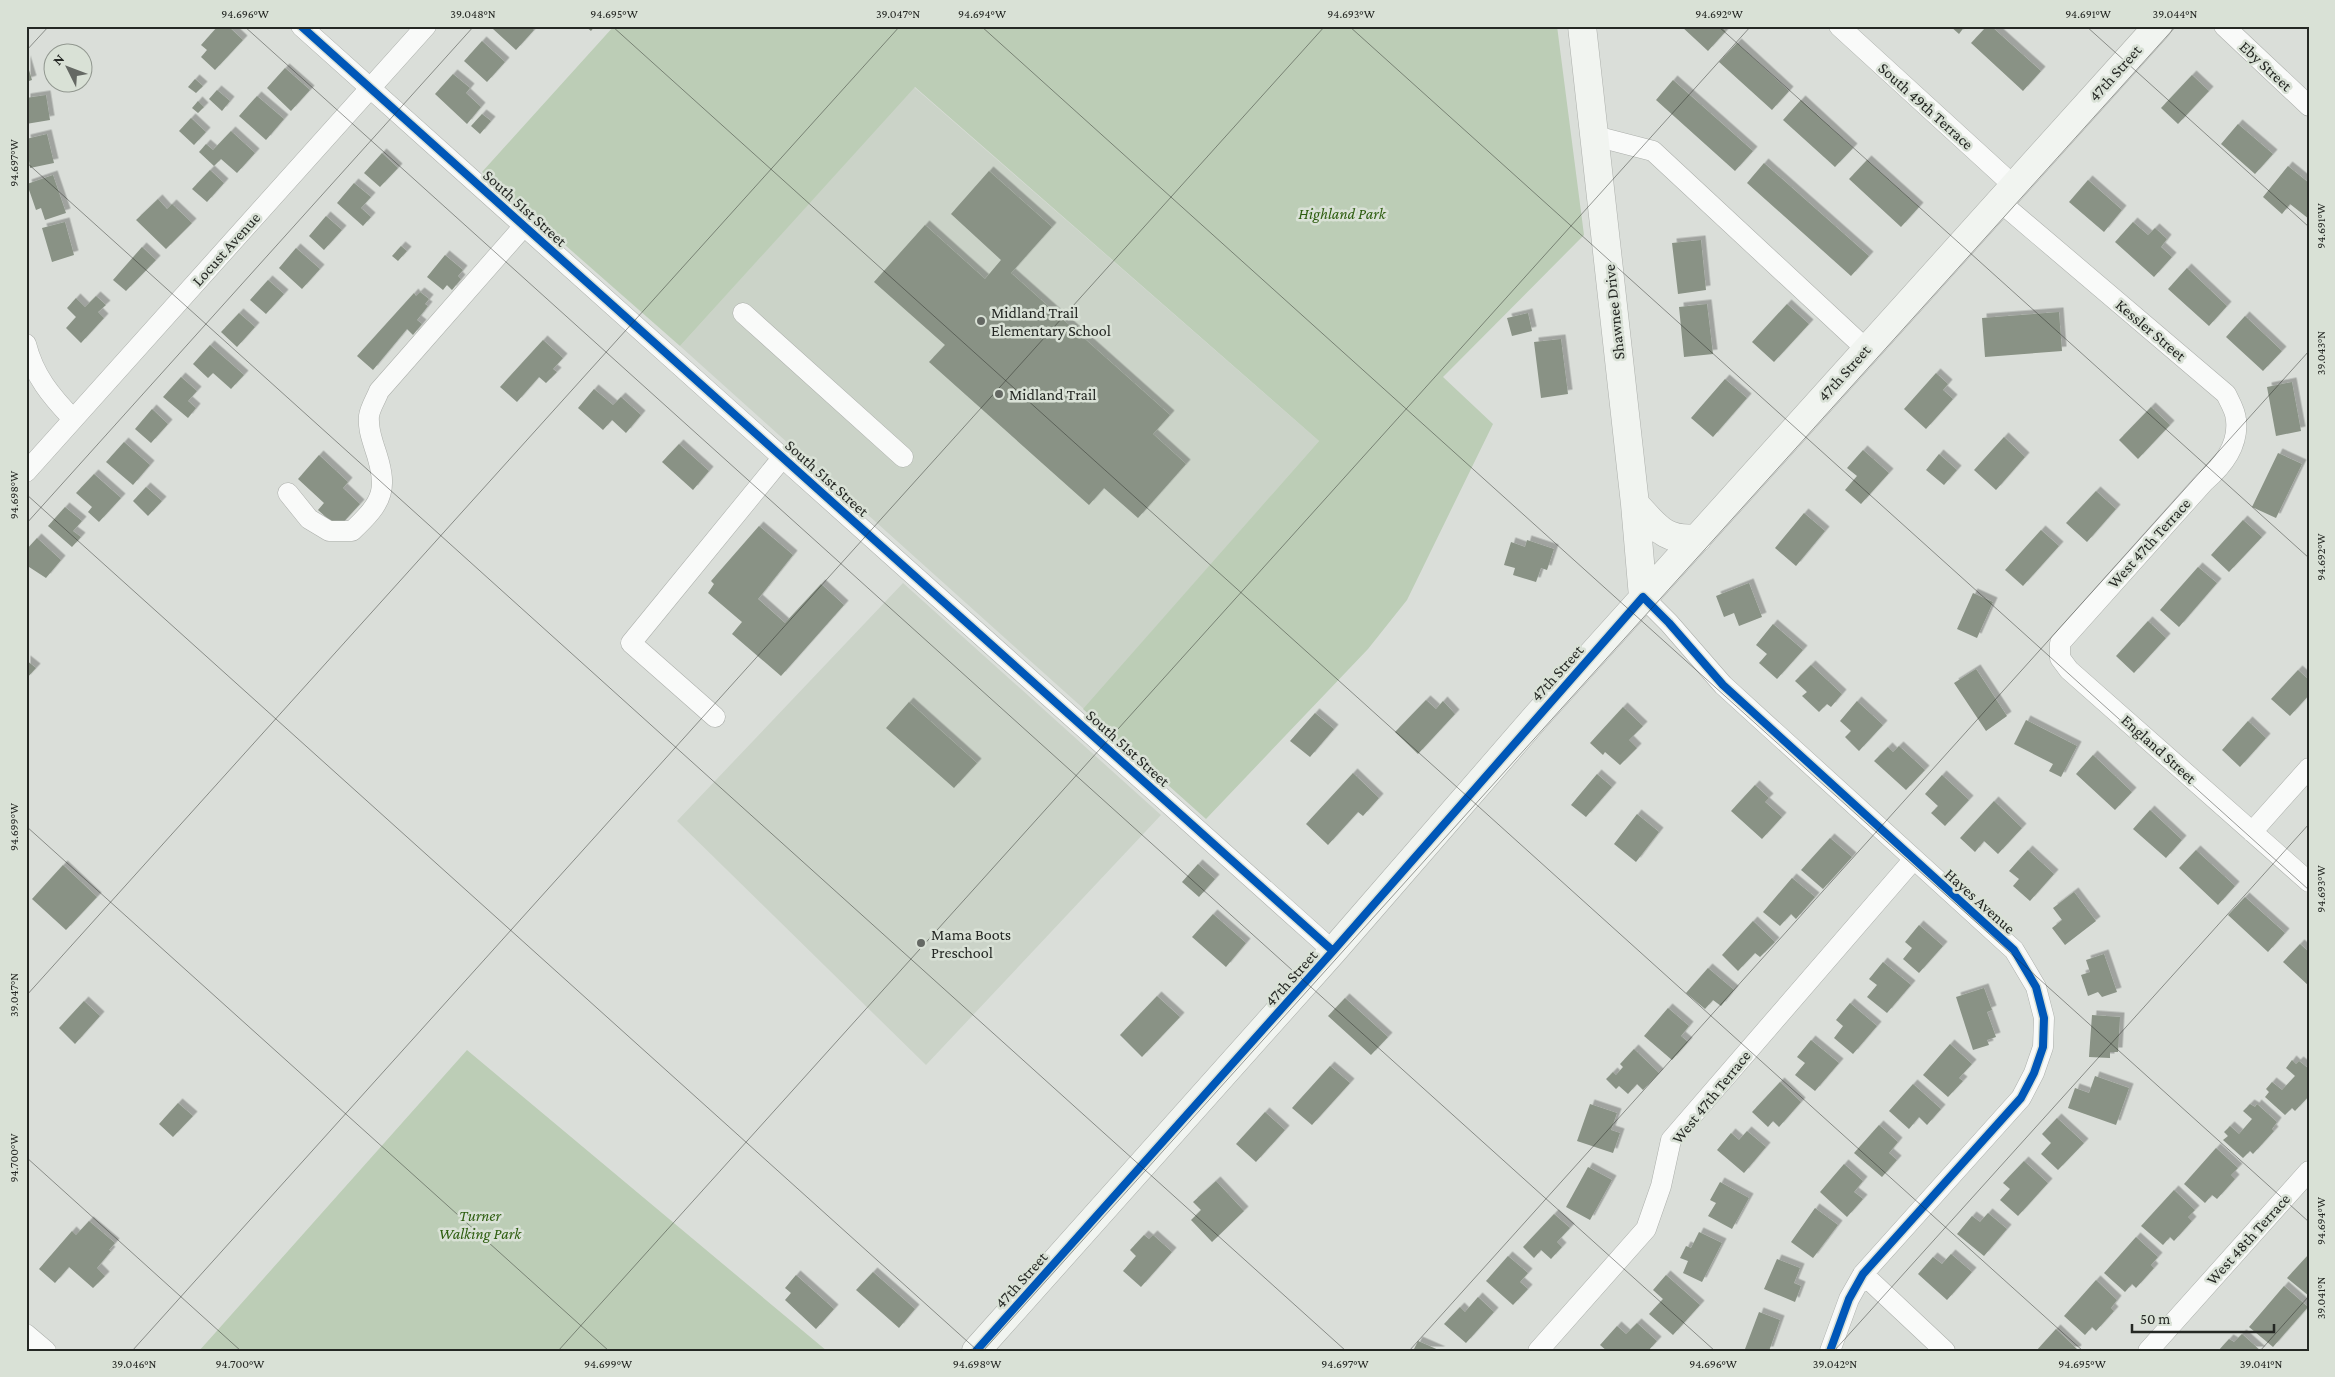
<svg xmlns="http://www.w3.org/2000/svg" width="2335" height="1377" font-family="'Crimson Pro',serif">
<defs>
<filter id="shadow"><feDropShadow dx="4.5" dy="-4.5" stdDeviation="0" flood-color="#0004"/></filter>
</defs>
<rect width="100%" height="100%" fill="#daded9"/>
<path fill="#cbd3c8" d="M914 87 1319 441 1084 709 680 346Z
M903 583 1161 815 926 1065 677 821Z"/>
<path fill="#bccdb6" d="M614 26H1557L1584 235 1443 377 1493 424 1407 600 1368 649 1206 819 1083 709 1319 441 915 87 680 346 482 172Z
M467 1050 827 1351H199Z"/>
<path fill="#899285" filter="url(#shadow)" d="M218 26H228L243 40 215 70 201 57 207 50 201 45Z
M495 26H530L534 30 516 50 493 29Z
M585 26H595L591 31Z
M1681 26H1720L1726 31 1708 51Z
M1950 26H1965L1959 34Z
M1987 26H1991L2041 71 2023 91 1971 43Z
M482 41 505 62 487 82 464 61Z
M1737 43 1789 91 1772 110 1719 62Z
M26 60 32 80 26 82Z
M285 68 310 90 291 111 267 88Z
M453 74 470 88 466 93 481 107 467 124 435 94Z
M2192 75 2209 91 2178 124 2161 108Z
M195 79 203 86 196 93 188 87Z
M1673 80 1753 151 1735 171 1656 100Z
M217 90 230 101 222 111 209 99Z
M46 95 50 120 26 124V98Z
M257 96 284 119 266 140 239 116Z
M1801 100 1853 148 1835 167 1783 120Z
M198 101 204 107 198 113 192 108Z
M482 114 491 121 480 134 471 126Z
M191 118 206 132 194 145 179 131Z
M2238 124 2273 154 2255 174 2221 144Z
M231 131 255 153 237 173 221 159 214 166 199 152 206 144 213 150Z
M47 134 54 163 30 168 26 139Z
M382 153 398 168 380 187 364 173Z
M1867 160 1919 207 1901 227 1849 179Z
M1764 163 1869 256 1851 276 1747 183Z
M2288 166 2309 183V219L2290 204 2282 214 2263 197Z
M210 170 224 183 207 202 192 189Z
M989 171 1052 227 1011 273 1170 415 1153 434 1186 464 1138 518 1104 488 1089 505 929 362 945 345 874 282 925 225 985 279 1001 260 951 214Z
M53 175 66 213 45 220 41 208 36 210 27 184Z
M2088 180 2122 210 2104 232 2069 202Z
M354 183 371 197 361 208 371 217 363 226 337 203Z
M158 199 167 209 172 204 192 223 166 249 136 220Z
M326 216 342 230 324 250 309 236Z
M65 222 74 255 52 262 42 228Z
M2133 222 2148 235 2155 228 2167 239 2161 247 2172 257 2154 277 2115 242Z
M1701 240 1706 290 1678 294 1672 243Z
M401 246 407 251 398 261 392 256Z
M142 247 156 260 126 291 113 280Z
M296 248 320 269 302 289 279 268Z
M445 255 463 270 458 276 461 279 452 290 447 285 443 290 427 277Z
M2187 268 2227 306 2209 326 2168 289Z
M268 280 284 294 266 314 250 300Z
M420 292 429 299 425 304 428 306 417 320 422 324 413 335 407 329 373 370 357 356 414 293 416 296Z
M96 296 106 305 98 312 104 318 81 343 66 328 76 317 67 308 76 298 85 307Z
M1707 304 1713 354 1684 357 1679 307Z
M1787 304 1809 324 1774 362 1752 342Z
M2059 312 2062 351 1985 357 1982 318Z
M239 313 255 327 237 347 221 332Z
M1528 313 1532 331 1512 336 1507 318Z
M2245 316 2282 351 2263 371 2226 337Z
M1561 339 1568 394 1541 398 1534 342Z
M543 340 563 358 553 369 557 372 546 383 539 377 517 402 500 387Z
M210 345 244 375 231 389 213 373 208 378 193 364Z
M1936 373 1948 384 1943 390 1953 399 1926 429 1904 409Z
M181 377 197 391 188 401 196 408 188 418 163 397Z
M1725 379 1747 398 1713 437 1691 418Z
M2292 382 2301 431 2276 436 2267 387Z
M594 389 613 405 621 397 641 415 626 433 612 420 603 430 578 408Z
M2151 407 2170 425 2138 459 2119 440Z
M152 409 168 424 151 443 135 429Z
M2004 437 2025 457 1996 490 1974 470Z
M124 442 150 465 133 485 106 462Z
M679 444 709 471 693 490 662 462Z
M1863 450 1889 473 1861 504 1845 490 1857 476 1847 468Z
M2278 453 2302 464 2276 518 2252 507Z
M1939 454 1957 470 1944 485 1926 470Z
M319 455 348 482 343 488 360 504 338 528 318 510 324 503 298 479Z
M94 474 121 498 99 522 88 512 92 507 76 493Z
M146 487 162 501 148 516 133 501Z
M2096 491 2116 509 2087 542 2066 523Z
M65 507 82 521 73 531 81 537 72 547 48 526Z
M1804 513 1825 531 1796 566 1775 548Z
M2243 520 2262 537 2229 572 2211 555Z
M759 526 793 555 758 599 785 623 821 584 844 605 781 676 732 634 742 622 708 593 714 584 711 581Z
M2041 530 2059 546 2023 586 2005 570Z
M37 538 61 560 46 578 26 565V550Z
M1527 540 1554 549 1547 570 1541 568 1536 582 1513 575 1515 568 1504 565 1511 542 1525 547Z
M2198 567 2217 583 2179 627 2160 610Z
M1749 583 1762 617 1739 626 1734 613 1724 617 1716 596Z
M1973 593 1993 602 1977 638 1957 629Z
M2148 621 2166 638 2134 673 2116 656Z
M1773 624 1803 650 1777 679 1759 663 1767 654 1756 645Z
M26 660 36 668 26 679Z
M1811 665 1842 694 1831 707 1827 704 1819 712 1802 696 1807 692 1795 681Z
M1976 669 2007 716 1986 731 1954 683Z
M2298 670 2309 680V695L2290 716 2271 699Z
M1426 700 1436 709 1443 701 1455 714 1418 754 1395 732Z
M1857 701 1883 725 1859 751 1845 737 1851 731 1840 721Z
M909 702 977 763 954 788 886 728Z
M1623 707 1643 726 1629 740 1637 748 1620 765 1605 752 1603 755 1590 743Z
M1315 713 1334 729 1310 757 1290 741Z
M2026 720 2077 746 2061 777 2049 771 2053 764 2014 744Z
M2248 721 2266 738 2240 767 2222 750Z
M1899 746 1925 770 1906 790 1874 761 1888 747 1893 752Z
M2093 755 2132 792 2115 810 2076 774Z
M1353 773 1379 798 1363 816 1358 812 1328 845 1306 824Z
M1597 774 1612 787 1586 817 1571 805Z
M1942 775 1969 800 1945 826 1931 813 1938 806 1925 794Z
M1755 785 1769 798 1765 802 1782 817 1762 839 1731 811Z
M1994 801 2022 828 1998 854 1984 841 1975 852 1960 838Z
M2150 810 2182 840 2166 858 2133 829Z
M1637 814 1659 832 1636 862 1614 844Z
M1830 838 1852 857 1823 889 1801 870Z
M2028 850 2054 874 2030 901 2013 886 2019 879 2009 871Z
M2196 850 2235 886 2218 905 2179 868Z
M1198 864 1215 879 1199 897 1182 882Z
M63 865 97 897 66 930 32 899Z
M1792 878 1815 897 1796 919 1791 914 1780 926 1763 912Z
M2074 892 2096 921 2065 945 2052 928 2062 920 2053 908Z
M2245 897 2285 933 2268 952 2228 915Z
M1213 914 1246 943 1226 967 1192 937Z
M1753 921 1775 942 1760 957 1755 953 1738 971 1722 955Z
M1919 925 1943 946 1919 973 1903 959 1912 948 1905 942Z
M2300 944 2309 952V986L2283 962Z
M2104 954 2117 992 2102 997 2098 992 2088 996 2081 975 2090 972 2086 960Z
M1883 962 1911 985 1887 1013 1867 997 1877 985 1869 979Z
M1708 968 1734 990 1721 1006 1713 1000 1705 1009 1686 993Z
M1984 988 1992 1010 1987 1012 1996 1037 1987 1040 1989 1045 1973 1050 1956 997Z
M1157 996 1180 1017 1142 1057 1120 1035Z
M1345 998 1388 1037 1371 1055 1328 1016Z
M84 1001 100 1016 75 1044 59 1028Z
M1850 1003 1877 1026 1853 1054 1834 1038 1843 1026 1836 1020Z
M1668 1008 1689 1026 1681 1036 1688 1042 1672 1060 1644 1036Z
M2092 1015 2120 1017 2118 1052H2110V1058L2089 1057Z
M1811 1040 1839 1063 1815 1091 1795 1075 1805 1063 1797 1057Z
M1950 1044 1972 1064 1959 1078 1963 1081 1948 1097 1923 1075Z
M1634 1049 1659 1073 1643 1090 1637 1084 1628 1094 1619 1086 1616 1089 1606 1079 1613 1072 1616 1075 1623 1067 1620 1064Z
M2292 1060 2296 1064 2299 1061 2309 1069V1096L2295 1111 2292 1108 2285 1115 2265 1097 2269 1092 2266 1089 2272 1082 2282 1090 2295 1076 2286 1068Z
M1330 1066 1350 1083 1312 1125 1292 1108Z
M2095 1076 2129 1088 2116 1125 2068 1108 2075 1088 2089 1093Z
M1780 1082 1801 1102 1779 1127 1773 1121 1768 1127 1752 1112Z
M1913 1084 1941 1109 1927 1125 1919 1117 1909 1129 1889 1111Z
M178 1103 193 1116 173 1137 159 1124Z
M1590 1104 1617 1113 1611 1130 1620 1133 1613 1153 1577 1141Z
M2250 1104 2255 1107 2257 1104 2277 1122 2272 1129 2274 1131 2253 1154 2250 1151 2243 1158 2223 1140 2228 1136 2224 1132 2230 1126 2239 1134 2252 1119 2243 1111Z
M1265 1112 1285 1130 1256 1162 1236 1144Z
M2057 1118 2084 1143 2058 1170 2041 1154 2051 1143 2042 1134Z
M1879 1125 1898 1142 1889 1153 1897 1160 1882 1177 1854 1153Z
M1747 1131 1766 1147 1744 1173 1717 1150 1731 1133 1739 1140Z
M2216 1148 2238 1168 2231 1175 2235 1179 2217 1199 2212 1195 2205 1203 2184 1184Z
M2024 1161 2048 1183 2018 1216 2000 1200 2010 1189 2003 1183Z
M1844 1164 1863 1181 1854 1192 1863 1199 1847 1217 1820 1192Z
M1588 1167 1612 1180 1590 1220 1566 1207Z
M1216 1181 1244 1211 1212 1242 1191 1220 1201 1210 1193 1202Z
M1720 1182 1749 1198 1732 1229 1708 1216 1716 1203 1710 1200Z
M2174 1190 2195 1210 2188 1217 2192 1221 2174 1241 2170 1237 2163 1245 2141 1226Z
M1815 1208 1838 1225 1813 1258 1791 1242Z
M1988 1213 2007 1229 1984 1256 1957 1234 1972 1216 1980 1222Z
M1554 1214 1570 1228 1557 1242 1562 1247 1551 1259 1541 1250 1534 1258 1523 1247Z
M89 1221 115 1243 109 1250 111 1251 97 1268 105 1276 93 1288 69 1267 55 1283 39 1269 72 1231 76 1235Z
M1699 1232 1722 1243 1702 1282 1683 1273 1688 1261 1680 1258 1686 1246 1691 1248Z
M1144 1235 1149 1239 1153 1235 1172 1252 1141 1287 1123 1271 1136 1256 1130 1250Z
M2136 1237 2158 1257 2151 1265 2154 1268 2136 1288 2132 1284 2125 1292 2104 1273Z
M1951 1254 1972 1272 1947 1300 1918 1274 1933 1257 1942 1264Z
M2309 1254V1296L2287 1278Z
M1508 1256 1528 1273 1520 1282 1528 1289 1513 1305 1486 1281Z
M1777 1259 1800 1268 1794 1283 1801 1286 1795 1302 1764 1289Z
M873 1272 915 1309 899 1328 856 1290Z
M796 1275 834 1309 816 1329 785 1300 791 1293 785 1288Z
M1666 1275 1700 1305 1673 1335 1649 1314 1663 1299 1653 1290Z
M2096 1280 2117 1300 2111 1308 2114 1311 2096 1331 2092 1327 2085 1335 2064 1316Z
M2284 1286 2308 1307 2273 1347 2249 1327Z
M1478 1297 1494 1312 1466 1343 1444 1324 1460 1307 1465 1312Z
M1759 1312 1780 1320 1769 1351 1745 1349Z
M1637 1323 1657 1341 1648 1351H1607L1600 1345 1617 1326 1626 1334Z
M2056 1329 2077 1349 2076 1351H2036Z
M2242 1334 2261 1351H2218L2229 1339 2234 1342Z
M1418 1341 1441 1351H1413Z"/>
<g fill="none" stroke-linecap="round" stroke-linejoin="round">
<defs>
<path id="minor" d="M301 26 1333 951
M1839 26 2013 185
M2224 26 2309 106
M1595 136 1653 151 1866 349
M1999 201 2226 394C2230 402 2236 412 2236 420 2239 446 2223 466 2204 482L2060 643V658L2069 670 2309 882
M743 313 903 457
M26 344C34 376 51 396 73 419
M26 472 426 26
M288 493 309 519 329 531H352C384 501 389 489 374 446 371 436 368 428 369 416 370 408 376 399 379 391L524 226
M1643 597 1669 623 1723 685 2014 950 2036 987 2044 1018 2043 1047 2034 1073 2021 1098 1863 1274 1849 1299 1830 1351
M715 717 631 643 783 457
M2252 832 2309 768
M1863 1274 1945 1351
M26 1334 46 1351
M1538 1351 1646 1229 1661 1186 1671 1140 1914 859
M2148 1351 2309 1171"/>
<path id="secondary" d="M1582 26 1635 504 1643 597
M1635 504C1656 526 1664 542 1698 538
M976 1351 1333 951 1537 716 2158 26"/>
</defs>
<use href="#minor" stroke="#acafab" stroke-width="21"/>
<use href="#secondary" stroke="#acafab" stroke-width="29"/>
<use href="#minor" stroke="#f9faf9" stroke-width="20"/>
<use href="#secondary" stroke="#f1f4f0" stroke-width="28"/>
<defs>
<path id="cycleway" d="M301 26 1333 951
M976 1351 1333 951 1643 597 1669 623 1723 685 2014 950 2036 987 2044 1018 2043 1047 2034 1073 2021 1098 1863 1274 1849 1299 1830 1351"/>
</defs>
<use href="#cycleway" stroke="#d9e1d6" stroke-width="11"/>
<use href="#cycleway" stroke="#0057b8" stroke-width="8"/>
</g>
<path fill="none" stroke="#252824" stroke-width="1" stroke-opacity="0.45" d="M244 26 1715 1351M612 26 2083 1351M981 26 2309 1222M1349 26 2309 890M1718 26 2309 558M2086 26 2309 227M26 51 49 26M26 162 1346 1351M26 494 978 1351M26 524 474 26M26 826 609 1351M26 996 900 26M26 1157 241 1351M132 1351 1325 26M558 1351 1751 26M983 1351 2176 26M1409 1351 2309 351M1834 1351 2309 824M2260 1351 2309 1296"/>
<g fill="#646863" stroke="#d9e1d6" stroke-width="2">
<circle cx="981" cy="321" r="5"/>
<circle cx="999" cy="394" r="5"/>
<circle cx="921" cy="943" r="5"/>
</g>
<g text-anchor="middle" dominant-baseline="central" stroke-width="5" stroke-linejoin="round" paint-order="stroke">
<g font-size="16" fill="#252824" stroke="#d9e1d6">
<text transform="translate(2266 66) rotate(43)">Eby Street</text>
<text transform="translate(2115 73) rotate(-48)">47th Street</text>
<text transform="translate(1926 106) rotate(42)">South 49th Terrace</text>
<text transform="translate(525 208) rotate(42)">South 51st Street</text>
<text transform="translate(226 249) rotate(-48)">Locust Avenue</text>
<text transform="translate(1614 312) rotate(-96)">Shawnee Drive</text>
<text transform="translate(2151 330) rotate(40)">Kessler Street</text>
<text transform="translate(1844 373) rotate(-48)">47th Street</text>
<text transform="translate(827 478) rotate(42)">South 51st Street</text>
<text transform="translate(2149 543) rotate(-48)">West 47th Terrace</text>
<text transform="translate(1557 673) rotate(-48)">47th Street</text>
<text transform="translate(1128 748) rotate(42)">South 51st Street</text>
<text transform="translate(2159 749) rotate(42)">England Street</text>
<text transform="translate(1980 901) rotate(42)">Hayes Avenue</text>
<text transform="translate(1291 978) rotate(-48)">47th Street</text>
<text transform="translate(1711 1097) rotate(-51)">West 47th Terrace</text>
<text transform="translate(2248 1239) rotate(-48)">West 48th Terrace</text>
<text transform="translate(1021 1280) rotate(-48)">47th Street</text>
</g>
<g font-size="16" font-style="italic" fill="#2d5d0f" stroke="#d9e1d6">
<text x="1342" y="213">Highland Park</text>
<text x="480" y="1215">Turner<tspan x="480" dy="18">Walking Park</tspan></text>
</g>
<g font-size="16" fill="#252824" stroke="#d9e1d6" text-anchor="start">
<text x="991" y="312">Midland Trail<tspan x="991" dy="18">Elementary School</tspan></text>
<text x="1009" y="394">Midland Trail</text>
<text x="931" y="934">Mama Boots<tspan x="931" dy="18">Preschool</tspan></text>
</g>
</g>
<rect width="2335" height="1377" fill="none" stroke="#d9e1d6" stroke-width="55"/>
<g transform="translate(68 68) rotate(312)"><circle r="24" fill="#d9e1d6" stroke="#91978f"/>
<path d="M0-4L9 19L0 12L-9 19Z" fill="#646863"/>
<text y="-8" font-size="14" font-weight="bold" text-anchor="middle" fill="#252824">N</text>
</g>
<path d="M2132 1324v8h142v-8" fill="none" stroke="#252824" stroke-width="2.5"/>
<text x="2140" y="1324" font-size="15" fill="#252824" stroke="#d9e1d6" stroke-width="4" paint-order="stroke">50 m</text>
<rect x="28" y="28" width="2280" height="1322" fill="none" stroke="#252824" stroke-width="2"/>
<g font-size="12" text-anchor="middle" fill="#252824">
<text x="245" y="18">94.696°W</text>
<text x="473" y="18">39.048°N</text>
<text x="614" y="18">94.695°W</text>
<text x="898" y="18">39.047°N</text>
<text x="982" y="18">94.694°W</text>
<text x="1351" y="18">94.693°W</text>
<text x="1719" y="18">94.692°W</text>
<text x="2088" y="18">94.691°W</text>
<text x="2175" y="18">39.044°N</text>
<text transform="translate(14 163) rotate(-90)" y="4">94.697°W</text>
<text transform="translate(2321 226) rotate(-90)" y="4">94.691°W</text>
<text transform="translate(2321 353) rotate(-90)" y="4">39.043°N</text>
<text transform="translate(14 495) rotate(-90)" y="4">94.698°W</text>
<text transform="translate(2321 557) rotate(-90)" y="4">94.692°W</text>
<text transform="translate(14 827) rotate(-90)" y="4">94.699°W</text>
<text transform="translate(2321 889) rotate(-90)" y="4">94.693°W</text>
<text transform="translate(14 995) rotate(-90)" y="4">39.047°N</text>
<text transform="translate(14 1158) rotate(-90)" y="4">94.700°W</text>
<text transform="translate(2321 1221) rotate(-90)" y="4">94.694°W</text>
<text transform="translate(2321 1298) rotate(-90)" y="4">39.041°N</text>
<text x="134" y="1368">39.046°N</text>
<text x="240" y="1368">94.700°W</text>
<text x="608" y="1368">94.699°W</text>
<text x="977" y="1368">94.698°W</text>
<text x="1345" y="1368">94.697°W</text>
<text x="1713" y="1368">94.696°W</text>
<text x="1835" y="1368">39.042°N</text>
<text x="2082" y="1368">94.695°W</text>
<text x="2261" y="1368">39.041°N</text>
</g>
</svg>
